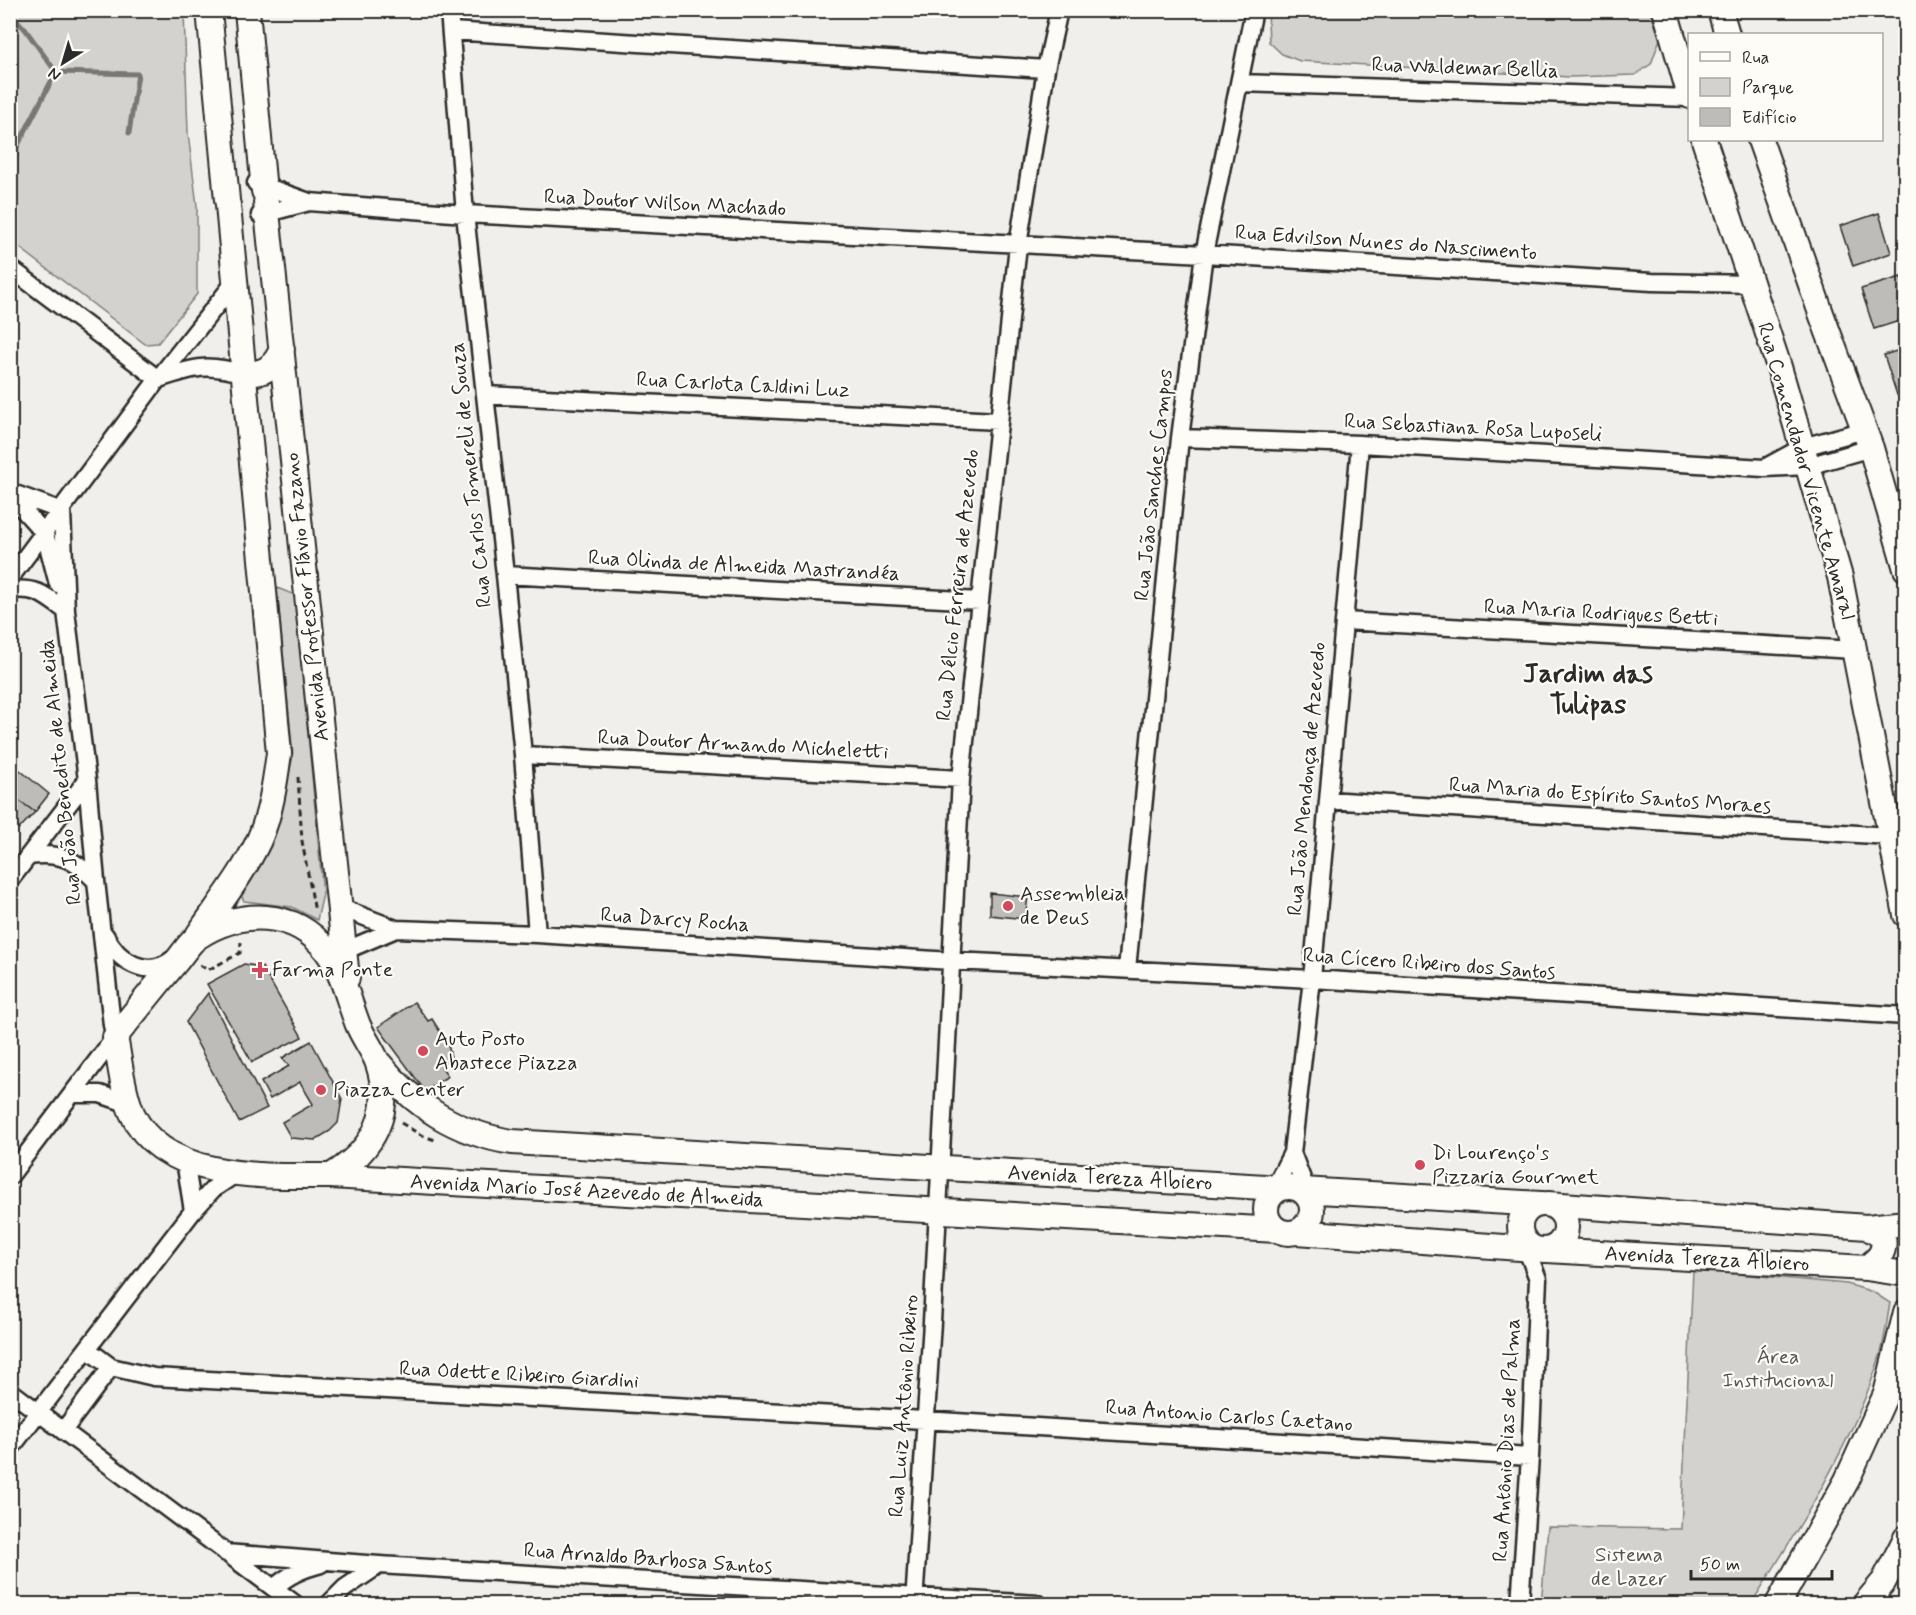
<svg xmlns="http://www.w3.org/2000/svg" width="1916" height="1615" font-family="Mynerve,sans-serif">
<rect width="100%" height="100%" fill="#f0efeb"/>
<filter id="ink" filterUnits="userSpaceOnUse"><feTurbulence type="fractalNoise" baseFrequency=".0167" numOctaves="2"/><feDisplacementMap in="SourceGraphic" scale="12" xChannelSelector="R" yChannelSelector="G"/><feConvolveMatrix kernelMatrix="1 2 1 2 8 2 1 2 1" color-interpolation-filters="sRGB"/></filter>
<g filter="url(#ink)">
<path fill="#d3d2cf" stroke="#7f7e7d" stroke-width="1.5" d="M1271 10 1650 11 1660 39 1651 64 1635 75 1570 77 1300 61 1282 54 1269 42 1268 21Z
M10 11H184L188 133 197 206V294L158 343 145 344 11 241Z
M277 588 295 595 323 894 317 920 292 907 244 901 241 895 278 820 293 756Z
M1693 1270 1847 1284 1873 1292 1890 1303C1887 1320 1885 1337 1881 1353 1853 1444 1801 1525 1751 1604H1541L1548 1527 1681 1529Z"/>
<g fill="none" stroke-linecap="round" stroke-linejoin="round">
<path stroke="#777775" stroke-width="5" d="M10 13 25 29 56 72 17 147 14 175
M56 72 138 74 129 133"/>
</g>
<path fill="#bdbcb8" stroke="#2b2b2b" stroke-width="1.5" d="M1879 213 1891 253 1853 266 1840 226Z
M1901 277 1906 292V319L1874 329 1861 289Z
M1906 348V392L1897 395 1884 355Z
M10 762 49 794 35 812 10 794Z
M10 794 35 812 19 829 10 821Z
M990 893 1028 897 1025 919 990 915Z
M244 964 262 967 302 1037 252 1062 207 984Z
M208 993 267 1108 239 1122 186 1022Z
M414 1002 428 1021 432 1019 448 1044 451 1057 441 1066 448 1076 425 1091 378 1027Z
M311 1041 342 1099 338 1123 330 1131 315 1140 291 1138 282 1122 313 1104 300 1082 270 1099 261 1082 289 1066 282 1058Z"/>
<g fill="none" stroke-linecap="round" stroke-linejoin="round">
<defs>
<path id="street" d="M449 10 465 214 505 575 523 755 537 934
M451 31 1046 69
M1240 83 1690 98
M256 183 309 202 465 214 1204 254 1652 282 1752 284
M260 215 309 202
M10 268 158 379
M159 379C194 367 207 363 244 374
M485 395 998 421
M1180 438 1360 444 1764 468 1808 466 1871 448
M1768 466 1803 447 1864 430
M10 492 62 511 66 611 87 780 96 881 112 1025 115 1037 10 1176
M10 495 45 534 58 584
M505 575 980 601
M10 578 158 379 234 283
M10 590C38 587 45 596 66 611
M1344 621 1855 650
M523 755 961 779
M1328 800 1889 836
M29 856C59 852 75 859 96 881
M10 880 87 780
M339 907 396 929 537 934 935 960 1312 979 1906 1016
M105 935C118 961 146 980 173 959
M344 951 396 929
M1127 969 1180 438 1204 254 1254 10
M72 1094H100L129 1104
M1292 1153 1309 1197
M185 1160 193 1211
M1270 1196 1292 1153 1312 979 1360 444
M87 1349 111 1367 154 1377 907 1419 1530 1457
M10 1391 295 1604
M63 1431 111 1367
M10 1449 193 1211 213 1189 237 1173
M226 1553 379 1565 1038 1604
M274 1588C288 1575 302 1569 321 1564
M329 1604 345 1588 379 1565
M914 1604 932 1322 961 779 1018 245 1046 69 1059 10
M1520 1604 1530 1457 1538 1279 1523 1240"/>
<path id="secondary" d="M209 10 227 200
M247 10 264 191
M1665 10 1690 96
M1720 10 1727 34
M1704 140 1779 367 1840 577 1906 915
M1760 140 1822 316 1871 448 1906 569
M266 202 347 978
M244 374C264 374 274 368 282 349
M198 935C219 904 243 874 259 840 271 813 275 782 279 753L228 205
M378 1062C414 1106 456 1133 512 1142L1281 1188
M331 1176C374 1150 395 1111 377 1061 372 1049 363 1037 358 1025 348 1000 343 972 326 950 294 909 240 910 199 936 190 941 183 954 175 963 155 987 135 1012 115 1037 120 1061 122 1090 132 1113 163 1182 269 1176 331 1176L1277 1230
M1266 1210a23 23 0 1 1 46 0a23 23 0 1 1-46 0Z
M1302 1190 1541 1204
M1520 1227a23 23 0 1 1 46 0a23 23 0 1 1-46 0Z
M1548 1204 1867 1227 1906 1223
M1297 1232 1534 1249
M1547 1250 1866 1268 1906 1274
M1866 1268C1878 1259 1886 1253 1883 1237L1867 1227
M1778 1604 1847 1480 1886 1394 1906 1312
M1865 1604 1884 1581 1906 1538"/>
</defs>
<use href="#street" stroke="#2b2b2b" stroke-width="21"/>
<use href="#secondary" stroke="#2b2b2b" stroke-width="28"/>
<path stroke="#2b2b2b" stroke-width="3" stroke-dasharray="6 4.5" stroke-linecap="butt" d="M298 777 302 841 315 912
M200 965 208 970 240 953 241 942
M401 1123 421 1135 435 1140"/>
<use href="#street" stroke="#fdfcf7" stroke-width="16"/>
<use href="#secondary" stroke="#fdfcf7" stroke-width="24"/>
</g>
</g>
<g fill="#d1495b" stroke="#fdfcf7" stroke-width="2">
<circle cx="1008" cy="906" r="6"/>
<path d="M257 961h6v6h6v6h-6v6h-6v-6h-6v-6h6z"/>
<circle cx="423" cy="1051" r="6"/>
<circle cx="321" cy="1090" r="6"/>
<circle cx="1420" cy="1165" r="6"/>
</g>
<g text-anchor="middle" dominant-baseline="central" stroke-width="4.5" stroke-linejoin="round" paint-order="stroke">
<g font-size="21" fill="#2b2b2b" stroke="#fdfcf7">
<text transform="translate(1465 68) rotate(2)">Rua Waldemar Bellia</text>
<text transform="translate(665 203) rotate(3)">Rua Doutor Wilson Machado</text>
<text transform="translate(1386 243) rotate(4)">Rua Edvilson Nunes do Nascimento</text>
<text transform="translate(743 385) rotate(3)">Rua Carlota Caldini Luz</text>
<text transform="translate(1473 428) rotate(3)">Rua Sebastiana Rosa Luposeli</text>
<text transform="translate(1806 471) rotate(74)">Rua Comendador Vicente Amaral</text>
<text transform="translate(471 475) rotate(-96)">Rua Carlos Tomereli de Souza</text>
<text transform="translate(1154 485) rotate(-84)">Rua João Sanches Campos</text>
<text transform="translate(744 566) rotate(3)">Rua Olinda de Almeida Mastrandéa</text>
<text transform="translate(958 585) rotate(-84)">Rua Délcio Ferreira de Azevedo</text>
<text transform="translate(307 597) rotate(-96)">Avenida Professor Flávio Fazano</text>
<text transform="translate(1601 613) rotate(3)">Rua Maria Rodrigues Betti</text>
<text transform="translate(743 745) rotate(3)">Rua Doutor Armando Micheletti</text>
<text transform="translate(61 772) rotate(-96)">Rua João Benedito de Almeida</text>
<text transform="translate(1307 779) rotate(-85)">Rua João Mendonça de Azevedo</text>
<text transform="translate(1610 796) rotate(4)">Rua Maria do Espírito Santos Moraes</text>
<text transform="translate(675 920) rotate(4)">Rua Darcy Rocha</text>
<text transform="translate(1429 964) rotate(4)">Rua Cícero Ribeiro dos Santos</text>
<text transform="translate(1110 1178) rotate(3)">Avenida Tereza Albiero</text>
<text transform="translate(587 1191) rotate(3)">Avenida Mario José Azevedo de Almeida</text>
<text transform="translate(1707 1259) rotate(3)">Avenida Tereza Albiero</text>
<text transform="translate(519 1375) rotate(3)">Rua Odette Ribeiro Giardini</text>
<text transform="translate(904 1406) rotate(-86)">Rua Luiz Antônio Ribeiro</text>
<text transform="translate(1229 1416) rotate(4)">Rua Antonio Carlos Caetano</text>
<text transform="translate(1507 1440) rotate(-87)">Rua Antônio Dias de Palma</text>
<text transform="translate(648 1559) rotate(4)">Rua Arnaldo Barbosa Santos</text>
</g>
<g font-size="21" fill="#2b2b2b" stroke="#fdfcf7" text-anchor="start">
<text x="1020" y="894">Assembleia<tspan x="1020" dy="24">de Deus</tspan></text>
<text x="272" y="970">Farma Ponte</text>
<text x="435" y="1039">Auto Posto<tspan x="435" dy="24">Abastece Piazza</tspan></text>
<text x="333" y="1090">Piazza Center</text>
<text x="1432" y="1153">Di Lourenço's<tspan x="1432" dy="24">Pizzaria Gourmet</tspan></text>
</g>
<g font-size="21" fill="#555554" stroke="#fdfcf7">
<text x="1778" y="1357">Área<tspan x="1778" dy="24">Institucional</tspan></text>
<text x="1629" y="1555">Sistema<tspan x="1629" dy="24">de Lazer</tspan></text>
</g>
<g font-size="27" font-weight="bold" fill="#2b2b2b" stroke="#fdfcf7">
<text x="1588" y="674">Jardim das<tspan x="1588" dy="31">Tulipas</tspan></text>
</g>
</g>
<rect width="1916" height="1615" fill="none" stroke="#fdfcf7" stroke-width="36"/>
<rect x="18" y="18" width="1880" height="1579" fill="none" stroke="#2b2b2b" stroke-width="2" filter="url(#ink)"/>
<rect x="1688" y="33" width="195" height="108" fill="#fdfcf7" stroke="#a9a8a5" stroke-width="1.5"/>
<rect x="1700" y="52" width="30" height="9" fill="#fdfcf7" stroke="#a9a8a5" stroke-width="1.5"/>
<text x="1742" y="63" font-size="18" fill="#2b2b2b">Rua</text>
<rect x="1700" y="78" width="30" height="18" fill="#d3d2cf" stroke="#a9a8a5" stroke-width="1.5"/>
<text x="1742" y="93" font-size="18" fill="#2b2b2b">Parque</text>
<rect x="1700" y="108" width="30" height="18" fill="#bdbcb8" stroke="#a9a8a5" stroke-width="1.5"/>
<text x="1742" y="123" font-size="18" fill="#2b2b2b">Edifício</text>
<g transform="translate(63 63) rotate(217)" stroke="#fdfcf7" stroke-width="4.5" paint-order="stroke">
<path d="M0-4.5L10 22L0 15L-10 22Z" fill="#2b2b2b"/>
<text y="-9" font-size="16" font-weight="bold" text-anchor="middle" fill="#2b2b2b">N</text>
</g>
<path d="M1691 1570v9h141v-9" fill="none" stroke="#2b2b2b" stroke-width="3"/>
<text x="1700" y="1570" font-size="18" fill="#2b2b2b" stroke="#fdfcf7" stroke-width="4.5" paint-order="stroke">50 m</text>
</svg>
